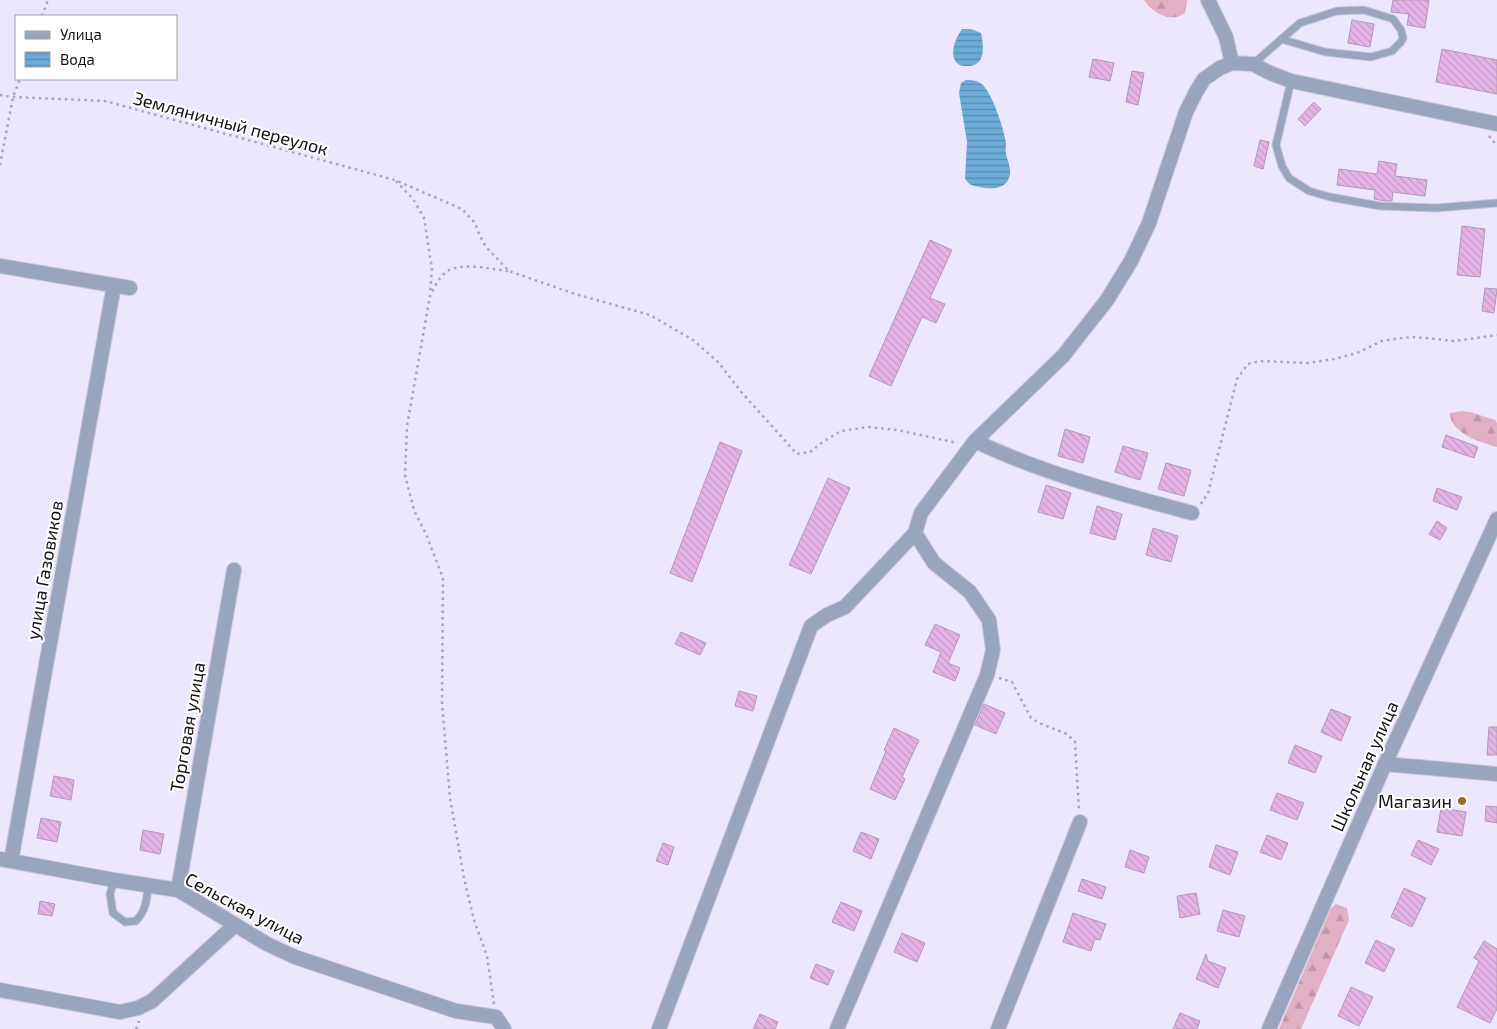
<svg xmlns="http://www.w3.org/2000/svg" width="1497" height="1029" font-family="'Exo 2',sans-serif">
<defs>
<pattern id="forest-firs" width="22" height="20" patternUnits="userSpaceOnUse" patternTransform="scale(1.25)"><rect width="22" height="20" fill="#e2b0c4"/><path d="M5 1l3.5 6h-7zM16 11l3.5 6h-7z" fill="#c196a8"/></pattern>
<pattern id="water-rules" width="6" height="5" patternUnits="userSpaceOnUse" patternTransform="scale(1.25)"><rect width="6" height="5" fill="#6dacd9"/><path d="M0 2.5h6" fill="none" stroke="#588aaf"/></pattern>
<pattern id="building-back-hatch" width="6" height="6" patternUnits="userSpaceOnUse" patternTransform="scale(1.25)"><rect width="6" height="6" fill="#e6b3e9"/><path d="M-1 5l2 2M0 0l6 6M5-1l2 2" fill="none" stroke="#c499c7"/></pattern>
</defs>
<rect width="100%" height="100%" fill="#ece6fe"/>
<path fill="url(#forest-firs)" d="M1144 0H1187V1L1185 13C1170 24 1153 13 1144 0Z
M1462 411 1470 412 1495 420 1497 423V447C1481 443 1450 433 1450 413Z
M1336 904 1347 908 1349 920 1301 1029H1279L1331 908Z"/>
<path fill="url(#water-rules)" d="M962 29H971L981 33C983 42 986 61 974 65 972 66 969 66 966 66 952 67 951 50 956 40 957 36 960 33 962 29Z
M966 80C975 80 981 81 986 89 994 100 1004 129 1006 143 1006 146 1005 150 1006 154 1008 163 1013 171 1008 180 1003 190 989 189 980 187 973 186 968 185 965 178L967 142 959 93 961 83Z"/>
<path fill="url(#building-back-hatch)" stroke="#af9ab1" d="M1393 0H1429L1425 28 1407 25 1409 14 1391 12Z
M1352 20 1374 24 1370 47 1348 43Z
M1442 49 1497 60V94L1436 82Z
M1093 59 1114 63 1110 81 1089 77Z
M1132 71 1144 73 1138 105 1126 102Z
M1314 102 1321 109 1305 126 1298 119Z
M1260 140 1269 142 1263 169 1254 166Z
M1379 161 1397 164 1395 176 1427 180 1425 196 1393 192 1392 201H1385L1374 199 1375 190 1337 185 1339 169 1377 174Z
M1462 226 1485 229 1480 277 1457 275Z
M930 240 952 250 930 298 945 304 936 323 922 317 891 386 869 376Z
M1485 288 1497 289 1494 313 1482 311Z
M1065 429 1090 437 1083 463 1058 456Z
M1446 435 1478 447 1474 458 1442 447Z
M720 442 742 451 692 582 670 573Z
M1123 446 1148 453 1140 480 1115 472Z
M1166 463 1191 470 1184 496 1158 489Z
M828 478 850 488 811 574 789 565Z
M1046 485 1071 493 1063 519 1038 512Z
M1437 488 1462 497 1457 510 1433 501Z
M1097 506 1122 514 1115 540 1090 533Z
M1437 521 1447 528 1440 540 1429 534Z
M1153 528 1178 536 1171 562 1146 555Z
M935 624 960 635 948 663 960 668 955 681 933 672 941 652 925 645Z
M681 632 706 643 700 655 675 644Z
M739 691 757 696 753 711 735 706Z
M984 704 1005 713 996 734 975 725Z
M1331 709 1351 717 1341 741 1321 732Z
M1489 727H1497V755H1487Z
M894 728 919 740 902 777 905 779 895 800 870 789 886 751 884 750Z
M1295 745 1322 756 1315 773 1288 763Z
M54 776 74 780 71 800 50 796Z
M1277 793 1304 803 1297 820 1270 810Z
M1486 806 1497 807V823L1485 821Z
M1441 808 1466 812 1462 836 1437 832Z
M41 818 61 822 57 842 37 838Z
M143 830 164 834 160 854 140 850Z
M861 832 879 839 871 859 853 851Z
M1267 835 1288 843 1281 860 1260 852Z
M1418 840 1439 849 1431 865 1411 855Z
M663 843 674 847 668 865 656 861Z
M1216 845 1238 852 1230 875 1209 867Z
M1130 850 1149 857 1144 873 1125 867Z
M1082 879 1106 887 1102 899 1078 891Z
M1404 888 1426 898 1412 927 1391 917Z
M1196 893 1200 914 1180 918 1177 896Z
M40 901 55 904 52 916 38 914Z
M841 902 862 911 854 931 832 922Z
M1223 910 1245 916 1239 937 1217 931Z
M1073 913 1106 924 1100 940 1095 939 1091 951 1063 942Z
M902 933 925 943 917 962 894 952Z
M1376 940 1395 949 1384 972 1365 963Z
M1484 941 1497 949V1009L1490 1023 1457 1007 1479 961 1474 958Z
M1206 954 1208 961 1226 968 1218 988 1196 979Z
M816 964 834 971 828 985 810 978Z
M1351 987 1373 997 1359 1026 1338 1016Z
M1180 1013 1200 1021 1197 1029H1173Z
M760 1014 778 1022 775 1029H753Z"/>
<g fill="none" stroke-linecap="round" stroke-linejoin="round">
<defs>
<path id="lane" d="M1253 64 1300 23 1337 11 1364 10 1393 19 1401 30 1403 38 1401 42 1392 51 1371 57 1325 52 1281 39
M1291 81 1276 145 1282 166 1289 178 1309 191 1330 197 1380 206 1436 208 1497 203
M114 880 110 894 113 913 125 922 136 921C146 910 147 900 148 886"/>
<path id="street" d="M1208 0 1226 37 1232 63
M0 266 130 288
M975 441C1044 474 1118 493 1192 513
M1385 764 1497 774
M0 859 114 880 178 890 267 944 295 957 456 1011 496 1017 504 1029
M11 861 114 285
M178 890 234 570
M0 990 120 1012 138 1008 152 1001 235 925
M659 1029 811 626 827 615 845 607 915 533
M837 1029 987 675 993 650 989 620 970 592 934 563 915 533 921 513 975 441 1063 356 1107 300 1131 261 1149 223 1186 112 1196 92 1204 79 1220 68 1232 63 1253 64 1270 73 1291 81 1497 124
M998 1029 1080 822
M1269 1029 1385 764 1497 519"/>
</defs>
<use href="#lane" stroke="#c9c4d9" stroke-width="9"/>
<use href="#street" stroke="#c9c4d9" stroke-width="16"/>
<path stroke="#aaa5b8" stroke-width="2.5" stroke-dasharray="2.5 4" stroke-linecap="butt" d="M42 16 48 0
M0 95 13 97 105 101 395 180 462 209 475 223 479 234 486 247 509 271 575 294 650 315 693 340 718 362 743 394 797 454 810 452 824 441 841 431 868 427 897 430 953 442H958
M1489 136 1497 146
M0 165 13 97 20 79
M396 181 413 199 424 218 432 269 430 293
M1201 504 1208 493 1237 379 1248 364 1260 361 1308 363 1334 359 1357 353 1382 341 1401 338 1415 337 1455 341 1497 335
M999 678 1012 682 1031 718 1039 723 1067 734 1075 742 1079 811
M494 1004 487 956 474 920 464 878 450 798 442 703 443 578 426 534 414 510 405 475 407 426 430 296C434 288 438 279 445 273 459 261 490 269 508 271
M136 1029 139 1021"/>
<use href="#lane" stroke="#99a4bf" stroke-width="7"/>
<use href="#street" stroke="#99a4bf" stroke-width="14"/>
</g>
<circle fill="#9d6f20" stroke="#fff" stroke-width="2" cx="1462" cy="801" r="5"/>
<g text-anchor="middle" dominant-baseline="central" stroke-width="4" stroke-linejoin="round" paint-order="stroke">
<g font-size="18" fill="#110f18" stroke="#fff">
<text transform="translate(231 123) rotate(15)">Земляничный переулок</text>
<text transform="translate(44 570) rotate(-80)">улица Газовиков</text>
<text transform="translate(187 727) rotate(-80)">Торговая улица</text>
<text transform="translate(1364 766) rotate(-66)">Школьная улица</text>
<text transform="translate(245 908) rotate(28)">Сельская улица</text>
</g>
<g font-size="18" fill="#110f18" stroke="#fff" text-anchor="end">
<text x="1452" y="801">Магазин</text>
</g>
</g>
<rect x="15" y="15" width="162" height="65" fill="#ffffff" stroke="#a09fa3"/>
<rect x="25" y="31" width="25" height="8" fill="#99a4bf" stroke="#a09fa3"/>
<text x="60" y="40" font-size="15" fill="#110f18">Улица</text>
<rect x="25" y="52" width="25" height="15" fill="url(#water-rules)" stroke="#a09fa3"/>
<text x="60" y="65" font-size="15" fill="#110f18">Вода</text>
</svg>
